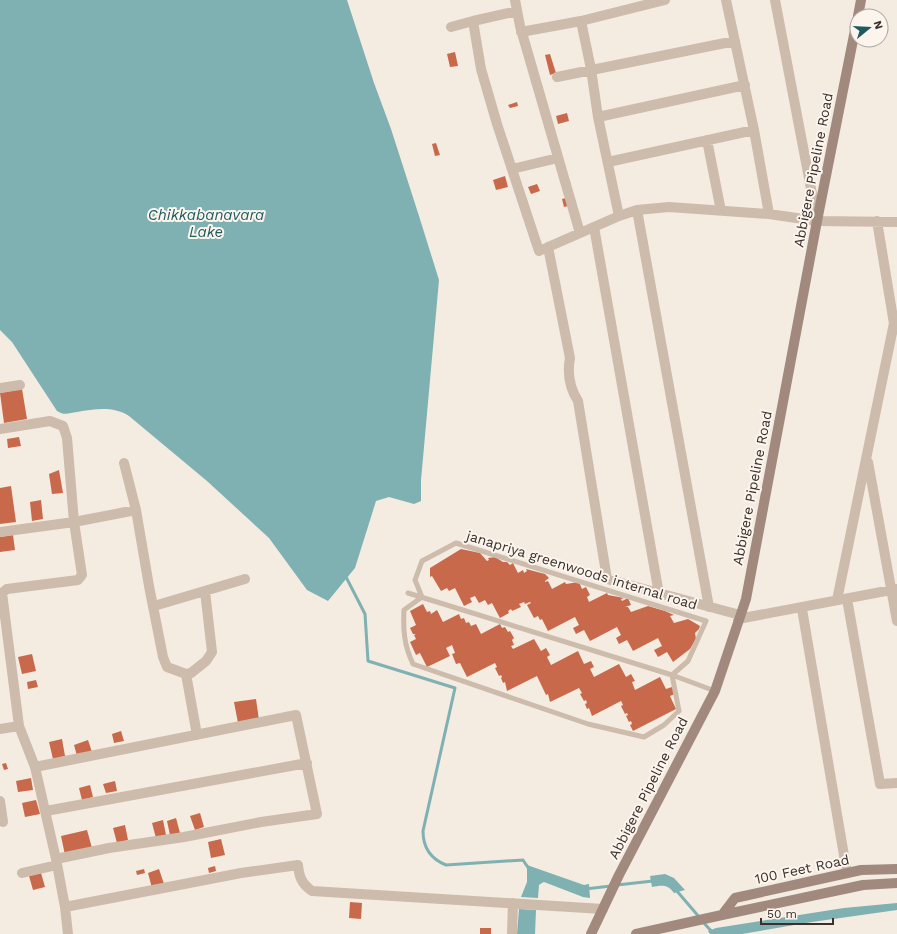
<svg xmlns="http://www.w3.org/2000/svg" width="897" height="934" font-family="'Work Sans',sans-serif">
<rect width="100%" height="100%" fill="#f4ebe1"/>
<path fill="#7fb0b2" d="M0 0H347L374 83 391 129 419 216 439 280 421 480V501L414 504 389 497 376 501 355 568 328 601 307 590 269 538 207 481 129 416C113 406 95 409 77 412 69 413 65 416 57 411L12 342 0 330Z
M527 865 584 885 589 884 590 898 583 897 544 882 542 883 539 885 538 898 521 897 527 882Z
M665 874 674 878 685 890 674 893C668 884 661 885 652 887L650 876Z
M897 903V910L812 922 742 934H710L708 931 716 928 844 908Z
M519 909 536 910 535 934H517Z"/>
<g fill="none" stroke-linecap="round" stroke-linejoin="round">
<path stroke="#7fb0b2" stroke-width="3" d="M345 575 365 614 368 661 455 688 423 831C423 847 431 859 446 865L523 860 529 869
M617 885 653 881
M585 889 611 886
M676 890 700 918
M703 922 714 934"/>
</g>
<path fill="#c8694b" d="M455 52 458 66 450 67 447 54Z
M550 54 556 73 550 75 545 55Z
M517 102 518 106 510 108 508 105Z
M567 113 569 121 558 124 556 116Z
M436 143 440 155 435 156 432 144Z
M505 176 508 187 496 190 493 180Z
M537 184 540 191 531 194 528 187Z
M566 198 568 206 564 207 562 199Z
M22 389 27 419 4 423 0 393Z
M19 437 21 446 8 448 7 439Z
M59 470 63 493 52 494 49 474Z
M11 486 16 522 0 524V488Z
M41 500 43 519 32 521 30 502Z
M13 535 15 550 0 552V537Z
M461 549 480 553 487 561 489 560 488 558 495 557 503 562H507L510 565 513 563 518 573 523 570 524 573 527 571 526 569 545 574 549 578 545 581V582L548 581 552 589 565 582 566 584 579 582 582 589 586 587 590 595 587 597 589 602 607 593 608 595 624 598 621 599 622 601 628 598 631 605 625 607H628L631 612 648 606 665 611 674 615 670 616 674 623 688 619 700 626 699 629 695 633 696 639 690 649 673 662 667 652 658 657 654 650 662 646 658 638 633 651 627 640 619 644 616 638 621 635 617 627 590 641 584 630 576 634 573 628 579 625 575 617 548 631 542 619 540 620 538 616 534 618 527 605 531 603 530 602 525 604 524 602 519 604 521 607 512 611 511 609 508 611 509 613 500 618 492 603 488 605 485 600 479 603 475 596 470 598 472 602 464 606 455 588 449 591 447 588 441 591 432 576 430 577V568Z
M423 604 427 612 430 611 431 614 437 610 443 622 459 614 461 619 464 618 466 623 469 622 471 626 476 624 481 634 500 624 502 628 505 627 508 632 510 631 514 638 512 640 514 645 511 646 513 649 534 639 541 651 546 648 550 655 547 657 551 665 578 651 584 664 591 661 594 667 590 669 594 677 619 664 626 677 631 674 635 681 632 682 635 690 660 677 666 689 672 687 675 694 670 696 676 709 633 731 630 725 632 724 631 721 629 722 626 716 628 715 627 713 625 714 621 706 623 705 621 701 592 716 589 708 587 709 585 704 587 703 586 700 584 701 580 694 582 693 579 688 550 702 548 694 546 695 537 676 507 691 505 682 503 683 501 678 502 677 501 675 499 676 495 668 497 667 495 663 467 677 460 663 456 664 452 654 455 653 452 645 446 648 450 656 427 667 420 653 416 655 410 642 416 639 414 635 416 634H413L410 628 416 625 410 611Z
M32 654 36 671 22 674 18 657Z
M36 680 38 687 28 689 27 682Z
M256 699 259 720 238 723 234 702Z
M121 731 124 741 114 743 112 734Z
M62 739 65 756 53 759 49 742Z
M88 740 92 752 77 756 74 745Z
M6 763 8 769 4 770 2 764Z
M31 778 33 790 18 792 16 781Z
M115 781 117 791 106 793 103 784Z
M90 785 93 797 82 800 79 788Z
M36 800 40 814 25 817 22 803Z
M200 813 204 827 195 830 190 816Z
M176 818 180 833 170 835 167 821Z
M163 820 166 835 156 838 152 823Z
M125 825 128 840 117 843 113 828Z
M87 830 92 848 65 855 61 836Z
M221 839 225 855 211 858 208 842Z
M215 866 216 871 209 873 208 868Z
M144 869 145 873 137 875 136 871Z
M159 869 164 884 152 888 148 873Z
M41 873 45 887 33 890 29 876Z
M350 902 362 903 361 919 349 918Z
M480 928H491V934H480Z"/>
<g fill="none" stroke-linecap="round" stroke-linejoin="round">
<path stroke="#cdbbac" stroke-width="5" d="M456 543 706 621 688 661 672 675 679 711 664 725 644 737 588 724 413 664C404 645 403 630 404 610L422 597 415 580 422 561Z
M408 593 672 675 715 691"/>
<path stroke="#cdbbac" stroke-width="10" d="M515 0 520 26 580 233
M726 0 754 130 769 214
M775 0 817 220
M473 21 481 69 497 124 539 251 619 216 637 210 669 207 769 214 817 221 897 222
M581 21 665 0
M451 27 473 21 517 11
M521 32 581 21 591 69 598 117 619 216
M557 77 735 41
M598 117 745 85
M707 140 721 211
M608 162 754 130
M512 169 558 158
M637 210 709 607
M877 221 895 330
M594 227 659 594
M548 247 570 358C567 374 569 387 578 401L607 579 740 615
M0 388 20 385
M0 429 50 421 63 426 67 438 74 522 136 510
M868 462 897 621
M124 463 136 510 149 586 163 657 167 667 186 674 191 673 206 661 212 652 205 591
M0 532 74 522 82 575 78 580 7 589 2 593 19 726 35 767 56 859 65 907 68 934
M847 599 880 784 897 783
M837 600 894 323
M154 606 245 579
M802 609 847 873
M738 619 897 589
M186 674 197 735
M0 729 19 726
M35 767 296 715 317 814 261 822 184 837 109 848 56 859
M0 801 3 822
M46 811 307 763
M22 873 57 865
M65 907 241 873 298 865C299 877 302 884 312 891L603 909
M512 934 513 903"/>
<path stroke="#a18a7d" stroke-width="10" d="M858 16 861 0
M897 869 861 870 735 898 722 915 863 885 897 883
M591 934 619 875 715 691 746 599 817 221 857 20
M636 934 722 915"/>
</g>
<g text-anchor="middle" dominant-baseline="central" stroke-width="4" stroke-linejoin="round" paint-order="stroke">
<g font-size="14" fill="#3b302b" stroke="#fbf5ee">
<text transform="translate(813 170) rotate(-79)">Abbigere Pipeline Road</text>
<text transform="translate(752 488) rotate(-79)">Abbigere Pipeline Road</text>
<text transform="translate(582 570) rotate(17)">janapriya greenwoods internal road</text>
<text transform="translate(648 788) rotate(-63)">Abbigere Pipeline Road</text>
<text transform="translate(802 869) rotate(-12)">100 Feet Road</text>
</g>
<g font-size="15" font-style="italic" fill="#1f5a5e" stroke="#fbf5ee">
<text x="206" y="215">Chikkabanavara<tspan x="206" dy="17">Lake</tspan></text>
</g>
</g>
<g transform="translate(869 28) rotate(72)"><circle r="19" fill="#fbf5ee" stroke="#aea6a0"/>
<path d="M0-3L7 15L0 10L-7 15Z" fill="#1f5a5e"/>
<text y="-6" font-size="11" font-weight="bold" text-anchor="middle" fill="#3b302b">N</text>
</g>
<path d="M761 918v6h72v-6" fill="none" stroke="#3b302b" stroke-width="2"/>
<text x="767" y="918" font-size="12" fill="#3b302b" stroke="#fbf5ee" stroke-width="3" paint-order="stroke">50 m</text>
</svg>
